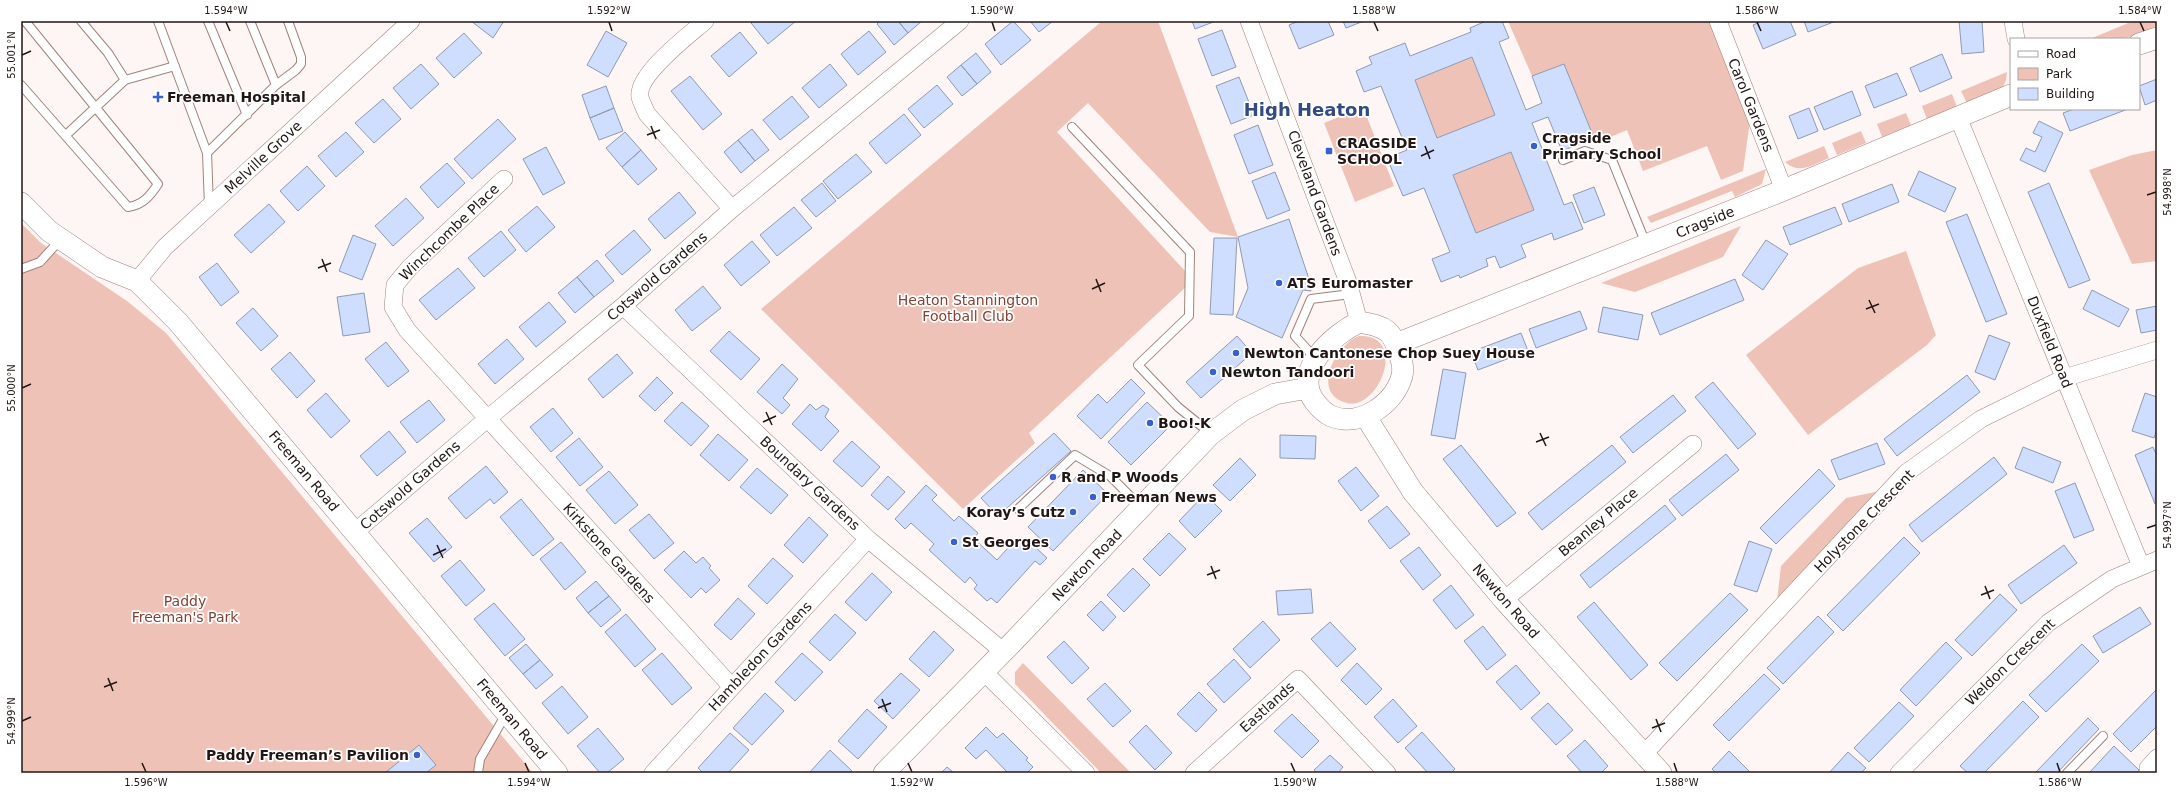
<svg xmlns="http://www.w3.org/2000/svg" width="2178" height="794" font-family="'DejaVu Sans',sans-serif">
<rect width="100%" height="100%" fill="#fdf6f4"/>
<path fill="#efc2b7" d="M1102 21H1158L1238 237 1210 232 1088 103 1057 132 1186 272 1187 286 1029 433 1035 443 963 509 761 309Z
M1508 21H1710L1750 121 1743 171 1721 180 1707 146 1643 171 1627 130 1596 143 1564 64 1532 76Z
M2133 21H2157V25C2135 41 2116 39 2090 39Z
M1472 57 1495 115 1437 138 1415 80Z
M2007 72 2006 80 2003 87 1967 103 1961 91Z
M1952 94 1957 107 1927 119 1922 106Z
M1363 107 1394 186 1355 202 1324 123Z
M1906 113 1911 125 1882 137 1877 124Z
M1861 131 1866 143 1837 155 1832 143Z
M1824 146 1829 158C1812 165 1800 175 1785 162Z
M2157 150V261L2132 264 2089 170 2132 155Z
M1511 152 1534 210 1476 233 1453 175Z
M1766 169 1762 184 1735 197 1732 191 1651 223 1647 217Z
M21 223 41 243 127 301 166 333 533 773H21Z
M1741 226 1723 257 1635 292 1601 283Z
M1906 251 1936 335 1927 345 1808 435 1746 355 1858 268Z
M1359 336C1409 334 1379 411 1347 403 1310 394 1335 345 1359 336Z
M1880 491 1777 601 1781 566 1846 498Z
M1023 663 1131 773H1101L1015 684V672Z"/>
<path fill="#cfdefe" stroke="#8e9ab3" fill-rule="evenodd" d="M471 21H504L493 38Z
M753 21H796L768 44 751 23Z
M880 21H898L908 33 894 45 877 24Z
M898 21H922L908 33Z
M1013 21 1031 40 1001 65 985 44Z
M1030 21H1053L1039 32Z
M1192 21H1216L1195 29Z
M1299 21H1328L1334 35 1299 49 1289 25Z
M1343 21H1364L1346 28Z
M1486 21H1502L1509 38 1499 42 1526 110 1542 103 1532 76 1564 64 1594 138 1562 151 1548 117 1532 123 1564 205 1572 202 1583 229 1554 240 1552 233 1521 245 1526 257 1500 268 1495 256 1486 259 1488 266 1460 278 1459 275 1441 282 1432 259 1450 252 1424 188 1403 196 1387 158 1407 150 1381 86 1364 92 1356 71 1372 64 1369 57 1405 43 1410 56 1471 32 1470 28ZM1472 57 1495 115 1437 138 1415 80ZM1511 152 1534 210 1476 233 1453 175Z
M1762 21H1790L1796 35 1763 49 1753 25Z
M1804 21H1836L1808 32Z
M1959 21H1982L1984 52 1962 54Z
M1222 30 1236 67 1212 76 1198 39Z
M606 31 627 43 608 77 587 65Z
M869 31 886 52 858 75 841 54Z
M740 32 757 53 729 77 711 56Z
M464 33 482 53 454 78 436 58Z
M976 53 991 72 977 84 961 65Z
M1942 54 1952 78 1920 92 1910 68Z
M421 64 439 84 411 109 393 88Z
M830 64 847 85 819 108 802 88Z
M961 65 977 84 962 96 947 77Z
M1897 73 1907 95 1874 108 1865 86Z
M690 76 722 114 703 130 671 91Z
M1239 77 1254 115 1231 124 1216 86Z
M2157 79V100L2145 105 2139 86Z
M937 85 953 104 924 128 908 109Z
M606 86 614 108 590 118 582 95Z
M1852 91 1861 115 1824 130 1814 107Z
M792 96 809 117 780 140 763 120Z
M383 99 401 119 374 143 355 123Z
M614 108 623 131 599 140 590 118Z
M1809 108 1818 131 1798 139 1789 116Z
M2074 109H2128L2070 131 2063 113Z
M904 114 921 135 886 164 869 143Z
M498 119 516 139 472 179 454 159Z
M2039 121 2063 133 2045 172 2020 160 2026 148 2035 152 2042 137 2033 133Z
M1258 125 1273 165 1249 174 1234 135Z
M752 129 769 150 755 161 738 140Z
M346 132 364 152 336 177 318 156Z
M625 132 641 150 622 167 606 148Z
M738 140 755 161 741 173 724 152Z
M546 147 565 183 543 195 523 159Z
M641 150 657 169 638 185 622 167Z
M856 154 872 172 838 199 823 181Z
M447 163 465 183 438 208 420 187Z
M307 166 325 186 298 211 280 191Z
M1919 171 1956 188 1945 212 1908 195Z
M1275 172 1290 210 1267 219 1252 181Z
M822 183 836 201 816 217 801 200Z
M2049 183 2090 280 2069 288 2028 192Z
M1892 184 1899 202 1849 222 1842 204Z
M1594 187 1605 215 1584 223 1573 195Z
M679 192 696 213 665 239 648 219Z
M406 198 424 218 393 246 375 226Z
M269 204 285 222 251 253 234 235Z
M537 206 555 227 526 252 508 230Z
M794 207 812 228 777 256 760 235Z
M1835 207 1842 224 1790 245 1783 227Z
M1967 214 2007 314 1986 322 1946 222Z
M1289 219 1309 279 1311 291 1303 290 1282 338 1236 317 1248 288 1238 237Z
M634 230 651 250 622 275 605 255Z
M501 231 516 250 484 277 468 258Z
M353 235 376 244 362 280 339 271Z
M1214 238H1237L1233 315 1210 314Z
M1766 240 1788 254 1763 290 1742 275Z
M752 241 770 262 741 286 724 265Z
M597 260 614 281 594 297 577 277Z
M217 263 239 292 221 306 199 277Z
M458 268 475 288 436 320 419 300Z
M577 277 594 297 575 313 558 293Z
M1735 279 1744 300 1660 335 1651 313Z
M703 286 721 308 692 331 675 310Z
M2092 290 2129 309 2119 327 2083 309Z
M364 293 370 332 343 336 337 297Z
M549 302 566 322 536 347 519 327Z
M2157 306V330L2141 333 2136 310Z
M1603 307 1643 315 1638 340 1598 332Z
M253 308 278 336 261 351 236 323Z
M1580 311 1587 329 1536 348 1529 329Z
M729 331 760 359 741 380 710 351Z
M1521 333 1528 351 1478 370 1471 352Z
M1989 335 2010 343 1995 380 1975 372Z
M1237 336 1252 353 1201 398 1186 382Z
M507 339 524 359 495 384 478 364Z
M386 342 409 371 388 387 365 359Z
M290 352 315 381 297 398 271 369Z
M617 354 633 373 603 398 588 379Z
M782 364 798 379 783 398 790 405 782 414 757 392Z
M1443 369 1466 373 1455 439 1431 435Z
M1967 375 1980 392 1897 456 1884 439Z
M657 377 673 393 655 411 639 396Z
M1131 379 1145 393 1101 439 1077 416 1098 394 1107 403Z
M1713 382 1756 434 1738 449 1695 397Z
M326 393 350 421 331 438 307 410Z
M2145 393 2157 397V429L2154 438 2132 431Z
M1673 395 1686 411 1633 453 1620 437Z
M429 400 445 420 417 443 400 422Z
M682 402 709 426 691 446 664 421Z
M1147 402 1171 425 1131 465 1108 442Z
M810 404 816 410 823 405 829 409 825 417 839 431 821 451 792 424Z
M553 408 573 433 551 452 530 427Z
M389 431 406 452 377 476 360 456Z
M1054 433 1071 451 998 516 981 498Z
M718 434 748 460 729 481 700 455Z
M1280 435 1316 436 1315 459 1280 458Z
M579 438 603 467 580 486 556 457Z
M852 441 880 467 862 487 833 461Z
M1877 443 1885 464 1839 480 1831 460Z
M1461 445 1516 513 1497 527 1443 459Z
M1612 445 1626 462 1542 530 1528 513Z
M2023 447 2061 462 2053 483 2015 468Z
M2153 447 2157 456 2155 504 2135 455Z
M1726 454 1739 470 1682 516 1669 500Z
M1994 457 2007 474 1922 542 1909 525Z
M1240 458 1256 475 1230 501 1213 485Z
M486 466 508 492 494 504 490 499 466 519 448 498Z
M1356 467 1379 496 1361 511 1338 481Z
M757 468 788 495 771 514 740 487Z
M1819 469 1835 486 1776 544 1760 528Z
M1083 470 1108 494 1053 551 1028 527Z
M609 471 638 505 615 524 586 490Z
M888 476 905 492 888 510 871 495Z
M2075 483 2094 530 2074 538 2055 491Z
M926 485 937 495 932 500 954 521 959 516 978 533 974 539 997 560 1017 538 1028 549 1032 544 1047 558 1040 565 1035 561 997 603 991 598 987 601 974 589 977 585 970 577 965 583 929 550 934 544 911 523 905 529 895 519Z
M1205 494 1222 511 1195 538 1179 521Z
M521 499 554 539 533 556 500 517Z
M1665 505 1676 519 1590 588 1580 575Z
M1387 506 1410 534 1390 549 1368 521Z
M649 514 674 543 654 559 629 530Z
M809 517 828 535 803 563 784 545Z
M427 518 452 547 434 562 409 533Z
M1169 533 1186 549 1160 576 1143 559Z
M1904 537 1920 553 1843 631 1827 615Z
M1749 541 1772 549 1757 592 1734 585Z
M561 542 586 572 565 590 540 559Z
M2064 545 2077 563 2021 604 2008 585Z
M1419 547 1441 575 1423 590 1400 561Z
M684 551 696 563 703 557 711 566 709 568 720 580 706 593 701 588 691 598 664 570Z
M773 558 793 576 767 604 748 586Z
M460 560 485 590 466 606 441 576Z
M1133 568 1150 585 1124 612 1107 595Z
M872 573 892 592 866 621 845 602Z
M596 581 609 596 588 613 576 598Z
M1451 585 1474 615 1456 629 1433 600Z
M1311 589 1313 613 1278 615 1276 591Z
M1730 593 1748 610 1677 681 1659 663Z
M2000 594 2017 610 1972 656 1955 640Z
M609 596 621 610 601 627 588 613Z
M738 598 755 614 731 640 714 625Z
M1101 601 1116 617 1103 631 1087 615Z
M1594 602 1648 665 1631 680 1577 617Z
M494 603 525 639 505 656 474 619Z
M2140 607 2151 624 2103 653 2093 636Z
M626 614 656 649 635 667 605 632Z
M835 614 856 633 830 661 809 642Z
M1818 616 1834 632 1783 684 1767 668Z
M1263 621 1280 640 1250 668 1233 649Z
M1330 622 1356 649 1337 667 1311 639Z
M1483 626 1506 655 1487 670 1464 641Z
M934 631 954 650 929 677 909 659Z
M1064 641 1089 668 1072 684 1047 657Z
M1946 642 1962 658 1916 706 1900 690Z
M526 644 540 660 523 674 509 658Z
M2082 644 2099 661 2046 712 2029 695Z
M662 653 692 688 672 705 642 670Z
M802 653 823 672 795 701 775 682Z
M1234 659 1251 678 1224 703 1207 684Z
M540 660 553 675 536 689 523 674Z
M1357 663 1382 689 1366 705 1341 680Z
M1516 665 1540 693 1521 710 1496 682Z
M901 673 920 690 893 719 874 701Z
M1764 674 1780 689 1729 741 1713 725Z
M1105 683 1131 711 1113 727 1087 699Z
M562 686 588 717 568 734 542 703Z
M2157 689V726L2131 752 2113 734Z
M1199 692 1217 710 1196 732 1177 714Z
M765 693 784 711 752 745 733 728Z
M1393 699 1417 726 1398 743 1374 717Z
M2023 701 2039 717 1984 773H1968L1960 766Z
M1899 702 1914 716 1869 762 1854 748Z
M1548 703 1573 730 1556 745 1531 718Z
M867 709 887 727 858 759 838 741Z
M1292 714 1319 741 1302 758 1274 731Z
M2088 718 2099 729 2057 773H2035Z
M1146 725 1172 753 1155 770 1129 742Z
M986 727 997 738 1003 733 1028 758 1026 760 1033 767 1027 773H1008L986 750 976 759 965 748Z
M598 728 624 759 607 773H600L577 746Z
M1422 732 1455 769 1451 773H1428L1405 748Z
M730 733 749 750 728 773H703L698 768Z
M1585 740 1608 766 1601 773H1582L1567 756Z
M419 745 436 765 426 773H385Z
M2114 746 2139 770 2136 773H2089Z
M830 750 852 771 849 773H809Z
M1729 751 1751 773H1716L1712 769Z
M1848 752 1866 768 1861 773H1829Z
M1330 755 1343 767 1338 773H1317L1314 770Z
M947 767 954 773H941Z"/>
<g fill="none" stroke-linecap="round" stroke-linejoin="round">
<defs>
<path id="service" d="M81 21 108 53 125 80
M158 21 207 153 209 206
M208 21 247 115
M250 21 276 85
M21 85 128 207C143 205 150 196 158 184L25 21
M1072 127 1190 252 1189 316 1138 365 1178 407 1210 433
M66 135 125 80 175 66
M207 153 276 85 296 70 301 64V57L288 21
M1563 160 1585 151 1612 160 1646 244
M21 269 40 262 60 240
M1315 358 1295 336 1311 299 1351 294
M1018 509 1075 455 1110 476 1141 507
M478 773 480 759 506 714
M2067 773 2103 736"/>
<path id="minor" d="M705 21C689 35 636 75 640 97 641 102 645 109 647 114L732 209
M1249 21 1348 282 1359 322
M1718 21 1784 190
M2013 21 2016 39
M1958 117 2141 566
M504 179 410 267 395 285 393 307 407 330 731 686
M137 281 165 247 411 21
M623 306 868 539 1004 652
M355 532 487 419 623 306 732 209 960 21
M1504 600 1693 444
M984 672 1086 773
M1643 755 1906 473 1981 419 2064 378 2157 350
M2148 768 2157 758
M653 773 868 539
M1194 773 1298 679 1387 773
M1899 773 2048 623 2112 579 2157 560"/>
<path id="tertiary" d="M2139 44 2157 38
M21 203 49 231 102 267 137 281 178 322 557 773
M1359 322C1369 324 1379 325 1387 331 1392 335 1396 344 1398 350 1401 359 1404 366 1402 376 1394 405 1359 428 1331 416 1324 413 1319 407 1315 402 1291 371 1334 334 1359 322Z
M1396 344 1784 190 2011 95
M1366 417 1413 492 1504 600 1661 773
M884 773 1011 644 1211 434 1243 410 1275 394 1308 388"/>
</defs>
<use href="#service" stroke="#a1827b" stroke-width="10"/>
<use href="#minor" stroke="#a1827b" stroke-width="18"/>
<use href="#tertiary" stroke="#a1827b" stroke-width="22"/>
<use href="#service" stroke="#fff" stroke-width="8"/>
<use href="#minor" stroke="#fff" stroke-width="17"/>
<use href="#tertiary" stroke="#fff" stroke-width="21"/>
</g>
<path fill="none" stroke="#221614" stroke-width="1.5" d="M226 22 230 31M609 22 612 31M992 22 995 31M1374 22 1378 31M1757 22 1761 31M2140 22 2144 31M22 55 31 51M651 126 656 139M647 135 660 130M1425 146 1430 159M1421 156 1434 150M2147 195 2156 192M322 259 327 272M318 268 331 263M1096 279 1101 292M1092 289 1105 283M1869 300 1875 313M1866 309 1879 304M22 388 31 384M766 412 772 425M763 422 776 416M1540 433 1546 446M1536 442 1549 437M2147 528 2156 525M437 545 443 558M433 555 446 549M1211 566 1216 579M1207 575 1220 570M1985 586 1990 599M1981 595 1994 590M108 678 113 691M104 687 117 682M882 699 887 712M878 708 891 703M1656 719 1661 732M22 721 31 717M1652 728 1665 723M142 763 146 772M525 763 529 772M908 763 912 772M1291 763 1295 772M1674 763 1677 772M2057 763 2060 772"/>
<g fill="#3860d1" stroke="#fff" stroke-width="1.5">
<path d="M156 91h4v4h4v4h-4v4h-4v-4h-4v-4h4z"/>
<circle cx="1534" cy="146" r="4"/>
<rect x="1325" y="147" width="8" height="8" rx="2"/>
<circle cx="1279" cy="283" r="4"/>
<circle cx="1236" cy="353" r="4"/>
<circle cx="1213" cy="372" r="4"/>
<circle cx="1150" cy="423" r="4"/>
<circle cx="1053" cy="477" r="4"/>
<circle cx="1093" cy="497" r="4"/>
<circle cx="1073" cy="512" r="4"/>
<circle cx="954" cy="542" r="4"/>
<circle cx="417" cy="755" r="4"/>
</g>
<g text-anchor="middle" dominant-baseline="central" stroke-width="3.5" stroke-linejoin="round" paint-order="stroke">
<g font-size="14" font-weight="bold" fill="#221614" stroke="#fff" text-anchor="start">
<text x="167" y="97">Freeman Hospital</text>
<text x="1542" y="138">Cragside<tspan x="1542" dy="16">Primary School</tspan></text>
<text x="1337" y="143">CRAGSIDE<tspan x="1337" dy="16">SCHOOL</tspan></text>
<text x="1287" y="283">ATS Euromaster</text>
<text x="1244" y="353">Newton Cantonese Chop Suey House</text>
<text x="1221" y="372">Newton Tandoori</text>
<text x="1158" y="423">Boo!-K</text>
<text x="1061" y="477">R and P Woods</text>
<text x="1101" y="497">Freeman News</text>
<text x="1065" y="512" text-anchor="end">Koray’s Cutz</text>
<text x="962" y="542">St Georges</text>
<text x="409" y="755" text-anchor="end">Paddy Freeman’s Pavilion</text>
</g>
<g font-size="14" fill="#221614" stroke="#fff">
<text transform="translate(1751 105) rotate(68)">Carol Gardens</text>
<text transform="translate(263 157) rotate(-43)">Melville Grove</text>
<text transform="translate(1315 193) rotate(70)">Cleveland Gardens</text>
<text transform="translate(1705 222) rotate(-22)">Cragside</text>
<text transform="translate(449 232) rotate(-44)">Winchcombe Place</text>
<text transform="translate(657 276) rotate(-41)">Cotswold Gardens</text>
<text transform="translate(2050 342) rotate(68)">Duxfield Road</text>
<text transform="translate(304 471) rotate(50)">Freeman Road</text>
<text transform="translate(810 483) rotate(43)">Boundary Gardens</text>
<text transform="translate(410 485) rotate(-41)">Cotswold Gardens</text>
<text transform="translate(1864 521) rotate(-46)">Holystone Crescent</text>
<text transform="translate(1598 522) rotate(-40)">Beanley Place</text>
<text transform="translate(609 553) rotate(48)">Kirkstone Gardens</text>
<text transform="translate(1087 565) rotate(-46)">Newton Road</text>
<text transform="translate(1506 601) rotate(49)">Newton Road</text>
<text transform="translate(760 656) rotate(-47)">Hambledon Gardens</text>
<text transform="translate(2010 662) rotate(-44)">Weldon Crescent</text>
<text transform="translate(1267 707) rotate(-42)">Eastlands</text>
<text transform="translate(512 719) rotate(50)">Freeman Road</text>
</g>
<g font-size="14" fill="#824335" stroke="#fff">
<text x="968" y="300">Heaton Stannington<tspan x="968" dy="16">Football Club</tspan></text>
<text x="185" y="601">Paddy<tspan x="185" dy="16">Freeman's Park</tspan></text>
</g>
<g font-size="18" font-weight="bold" fill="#334a83" stroke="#fff">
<text x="1307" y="109">High Heaton</text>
</g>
</g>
<rect width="2178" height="794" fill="none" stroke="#ffffff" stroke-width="44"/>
<rect x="2010" y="38" width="130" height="72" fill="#ffffff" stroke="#a7a2a1"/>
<rect x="2018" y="51" width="20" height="6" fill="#ffffff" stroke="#a7a2a1"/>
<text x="2046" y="58" font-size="12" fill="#221614">Road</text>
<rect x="2018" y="68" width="20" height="12" fill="#efc2b7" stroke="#a7a2a1"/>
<text x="2046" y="78" font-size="12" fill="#221614">Park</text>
<rect x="2018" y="88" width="20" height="12" fill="#cfdefe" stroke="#a7a2a1"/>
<text x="2046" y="98" font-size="12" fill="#221614">Building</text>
<rect x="22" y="22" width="2134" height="750" fill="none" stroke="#221614" stroke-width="1.5"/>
<g font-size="10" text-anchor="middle" fill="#221614">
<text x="226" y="14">1.594°W</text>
<text x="609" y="14">1.592°W</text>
<text x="992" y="14">1.590°W</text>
<text x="1374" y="14">1.588°W</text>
<text x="1757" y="14">1.586°W</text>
<text x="2140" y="14">1.584°W</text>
<text transform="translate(11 55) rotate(-90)" y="4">55.001°N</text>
<text transform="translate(2167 192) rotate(-90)" y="4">54.998°N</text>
<text transform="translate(11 388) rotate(-90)" y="4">55.000°N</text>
<text transform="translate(2167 525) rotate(-90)" y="4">54.997°N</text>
<text transform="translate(11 721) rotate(-90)" y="4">54.999°N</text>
<text x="146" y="786">1.596°W</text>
<text x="529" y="786">1.594°W</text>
<text x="912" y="786">1.592°W</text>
<text x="1295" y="786">1.590°W</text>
<text x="1677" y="786">1.588°W</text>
<text x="2060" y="786">1.586°W</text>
</g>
</svg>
